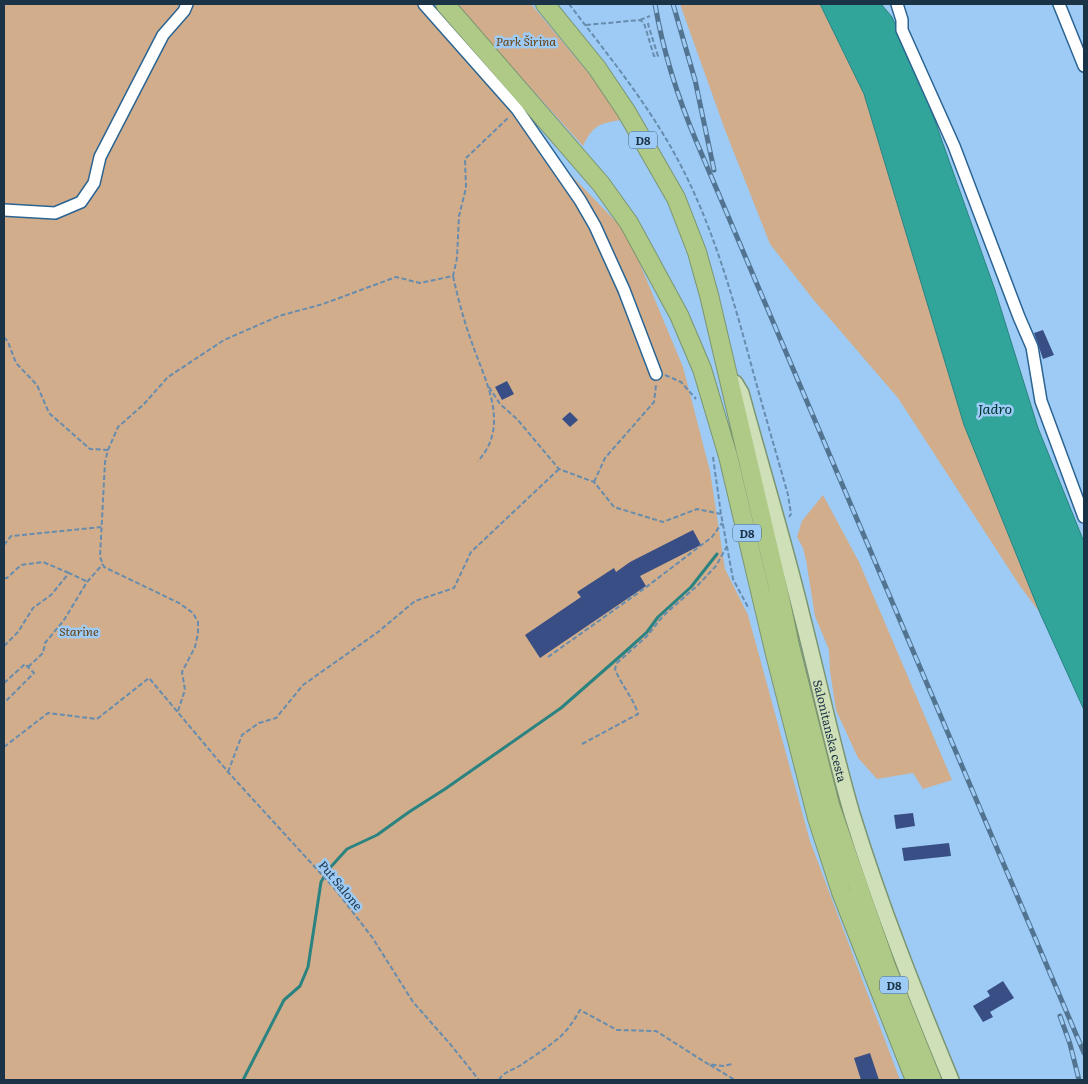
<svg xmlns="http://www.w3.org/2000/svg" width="1088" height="1084" font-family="Literata,serif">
<rect width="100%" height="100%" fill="#9dcbf5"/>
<path fill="#d1ad8b" d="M4 4H417L517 119 627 233 683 367 710 471 725 569 748 615 810 841 900 1080H4Z
M455 4H531L609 98 622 120C600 123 593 125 583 146Z
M680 4H820L864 94 964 425 1040 613 1020 586 898 398 812 298 770 244 725 130Z
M823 495 859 562 952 780 923 789 913 773 877 779 858 758 836 710 830 671 829 650 815 616 806 560 803 548 797 537 802 521Z"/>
<path fill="#31a59a" stroke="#2a8381" d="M820 4H881L892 17 925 93 995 290 1038 428 1084 542V710L1040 613 964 425 864 94Z"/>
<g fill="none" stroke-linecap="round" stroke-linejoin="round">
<path stroke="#2a8381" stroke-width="3" d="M243 1080 284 1000 300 986 308 967 321 882 328 870 347 849 377 835 409 812 445 789 561 708 626 651 647 632 658 617 691 587 717 554"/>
</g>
<path fill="#384e84" d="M1043 330 1054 355 1043 359 1034 333Z
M507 381 514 394 502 400 495 387Z
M570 412 578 420 570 427 562 419Z
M693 530 701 545 640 576 646 586 540 658 525 635 581 597 577 592 614 568 616 572 630 562Z
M913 813 915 826 896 829 894 815Z
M949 843 951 856 904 861 902 848Z
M1003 981 1014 998 990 1012 993 1017 983 1022 973 1006 990 996 987 991Z
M870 1053 879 1080H861L854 1058Z"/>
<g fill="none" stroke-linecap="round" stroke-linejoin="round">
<defs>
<path id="minor" d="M424 4 517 109 580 200 595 226 624 290 656 374
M897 4 902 20V30L954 146 1019 317 1032 347 1041 401 1084 517
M1059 4 1084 66
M4 210 55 213 81 202 94 183 100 157 163 35 184 11 187 4"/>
<g id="major">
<path id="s1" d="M735 383 741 393C761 467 784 541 802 616 819 682 833 749 852 814 880 905 915 993 951 1080"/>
</g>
<path id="highway" d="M445 4 601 184 629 223 679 315 702 369 728 456 775 654 817 818 841 892 915 1080
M545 4 597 68 626 111 676 198 697 252 709 295 778 588 790 646 830 805 886 966 932 1080"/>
</defs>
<use href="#minor" stroke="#2b6492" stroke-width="14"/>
<use href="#major" stroke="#7b9571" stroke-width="18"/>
<use href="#highway" stroke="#7b9571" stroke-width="20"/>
<path stroke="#678cad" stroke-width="2" stroke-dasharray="5 2.5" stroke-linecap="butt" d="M569 4C608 55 649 105 679 162 716 232 736 309 757 386 767 422 778 459 788 495L791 514 789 517
M640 20 650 16
M586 25 640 20 644 23 654 56H658L648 24 651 23
M453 276C458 299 464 321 472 343 485 381 511 425 478 461
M4 337 8 342 16 363 37 385 49 413 90 449 108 450
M665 375 681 382 696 399
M489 387 500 404 517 419 559 469 594 482 614 507 663 522 697 509 721 514
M713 457 721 514 733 579 749 609
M594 482 605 458 654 402 656 385
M4 545 11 536 101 527
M4 578H7L21 565 43 562 69 573
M4 646 18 632 33 608 51 595 69 573 86 581
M548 657 645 588 712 537 722 523
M28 667 43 653 45 643 64 620 87 582 103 564
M4 683 25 664 34 673 4 703
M178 711 185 690 182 672 195 647 198 633V622L193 613 179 603 104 567 100 557 105 462 108 450 118 427 144 404 168 377 224 340 279 316 323 304 396 277 420 283 453 276 457 258 459 216 466 188 465 159 509 117
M582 744 638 714C633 697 621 685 615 669L617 663 647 636 663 616 698 585 716 566 727 546
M4 747 48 713 97 719 149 678 228 772 334 888 372 937 413 1002 451 1045 479 1080
M228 772 242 735 259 723 276 718 303 685 378 632 415 601 454 588 471 552 559 469
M710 1065 735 1080
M499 1080C503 1072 513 1070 521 1065 534 1056 550 1046 562 1035 569 1028 575 1019 580 1010L617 1030 656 1031 708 1064 723 1066 732 1064"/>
<use href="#minor" stroke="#fff" stroke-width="11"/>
<use href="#major" stroke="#cfdfb7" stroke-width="15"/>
<use href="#highway" stroke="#afca87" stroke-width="18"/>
<defs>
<path id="rail" d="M655 4C663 52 678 98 697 143L1084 1053
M673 4 695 80 714 170
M1060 1016 1070 1044 1079 1080"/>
</defs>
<use href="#rail" stroke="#527491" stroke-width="5"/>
<use href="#rail" stroke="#9dcbf5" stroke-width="3" stroke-dasharray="9" stroke-linecap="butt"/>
</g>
<g text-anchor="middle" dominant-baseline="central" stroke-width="5" stroke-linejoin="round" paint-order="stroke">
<g fill="#9dcbf5" stroke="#42617b" stroke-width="1">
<rect x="629" y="131.5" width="28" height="17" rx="4"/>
<rect x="733" y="524.5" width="28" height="17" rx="4"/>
<rect x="880" y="976.5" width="28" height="17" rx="4"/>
</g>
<g font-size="11" font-weight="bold" fill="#1b3347">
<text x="643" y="140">D8</text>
<text x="747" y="533">D8</text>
<text x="894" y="985">D8</text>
</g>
<g font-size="12" font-style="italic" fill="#674114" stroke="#9dcbf5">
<text x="526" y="41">Park Širina</text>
<text x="79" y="631">Starine</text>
</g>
<g font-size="12" fill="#1b3347" stroke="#9dcbf5">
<text stroke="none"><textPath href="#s1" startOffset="361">Salonitanska cesta</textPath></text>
<text transform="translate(341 885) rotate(50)">Put Salone</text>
</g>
<g font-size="14" font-style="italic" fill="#003632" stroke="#9dcbf5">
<text x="995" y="408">Jadro</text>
</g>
</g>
<rect width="1088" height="1084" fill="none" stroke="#1b3347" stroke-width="10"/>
</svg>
